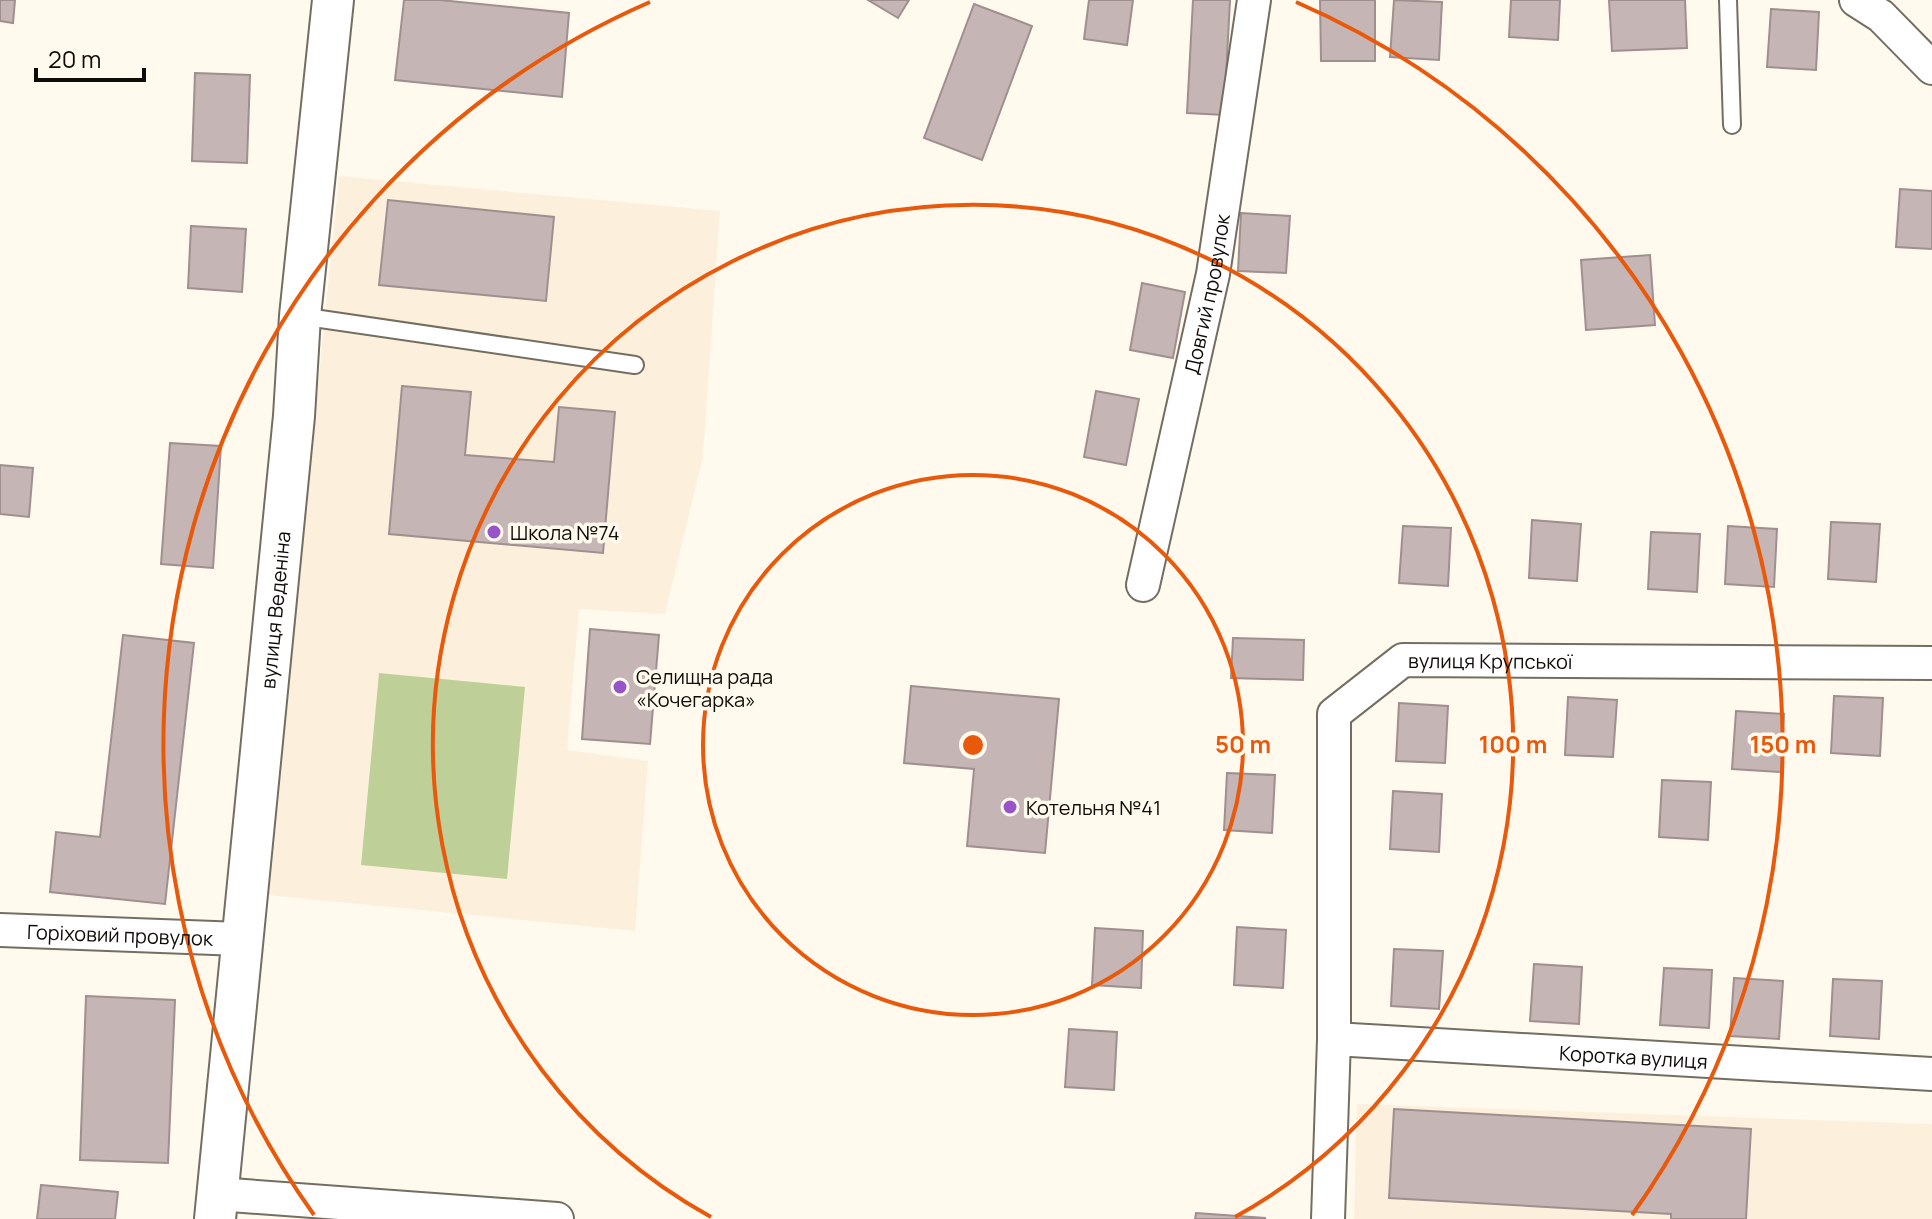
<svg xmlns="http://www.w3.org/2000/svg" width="1932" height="1219" font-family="Manrope,sans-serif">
<rect width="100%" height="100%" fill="#fff9ee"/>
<path fill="#fcf0dc" d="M339 176 720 211 703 456 665 614 579 609 567 750 648 761 635 931 267 895Z
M1357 1104 1932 1124V1219H1354Z"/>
<path fill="#bed098" d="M379 673 525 687 507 879 361 865Z"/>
<path fill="#c6b5b5" stroke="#a08f8f" stroke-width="2" d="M0 0H15L13 23 0 21Z
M404 0H440L569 13 562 97 395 80Z
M868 0H909L898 18Z
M1089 0H1133L1127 45 1084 39Z
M1193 0H1230L1224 115 1187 113Z
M1320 0H1375V61H1321Z
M1394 0 1442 2 1439 60 1390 57Z
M1511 0H1560L1558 40 1509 37Z
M1609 0H1685L1687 48 1612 51Z
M974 4 1032 26 982 160 924 138Z
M1771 9 1819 12 1816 70 1767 67Z
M195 73 250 75 247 163 192 161Z
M1900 189 1932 191V249L1896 247Z
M388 200 554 217 546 301 379 285Z
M1241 213 1290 216 1286 273 1238 271Z
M191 226 246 229 242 292 188 288Z
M1650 255 1655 325 1586 330 1581 260Z
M1142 283 1185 292 1173 358 1130 350Z
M402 386 471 392 465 455 554 462 559 407 615 412 603 553 389 534Z
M1096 391 1139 399 1126 465 1084 457Z
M170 443 221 446 213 568 161 564Z
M0 465 33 468 29 517 0 514Z
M1532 520 1581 524 1577 581 1529 578Z
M1831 522 1880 524 1876 582 1828 579Z
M1403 526 1451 528 1448 586 1399 583Z
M1728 526 1777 529 1774 587 1725 584Z
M1651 532 1700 534 1697 592 1648 589Z
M590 629 659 635 650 744 582 739Z
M123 635 194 643 165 904 50 892 56 832 100 837Z
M1233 638 1304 640 1303 680 1231 678Z
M911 686 1059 699 1045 853 967 846 974 769 904 763Z
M1834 696 1883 698 1880 756 1831 753Z
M1568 697 1617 700 1613 757 1565 755Z
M1399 703 1448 706 1445 763 1396 761Z
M1736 711 1784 714 1781 772 1732 769Z
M1227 773 1275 775 1272 833 1224 830Z
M1662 780 1711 782 1708 840 1659 837Z
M1393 791 1442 794 1439 852 1390 849Z
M1237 927 1286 930 1283 988 1234 985Z
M1095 928 1143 931 1141 988 1092 985Z
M1394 949 1443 951 1439 1009 1391 1006Z
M1534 964 1582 967 1579 1024 1530 1021Z
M1664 968 1712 970 1709 1028 1660 1025Z
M1734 978 1783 981 1779 1039 1730 1036Z
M1833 979 1882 981 1879 1039 1830 1036Z
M86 996 175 1000 168 1163 80 1160Z
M1069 1029 1117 1032 1114 1090 1065 1087Z
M1394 1109 1751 1129 1746 1219H1671V1214L1389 1198Z
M41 1185 118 1192 115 1219H37Z
M1196 1213 1265 1218V1219H1195Z"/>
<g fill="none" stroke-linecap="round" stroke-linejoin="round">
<defs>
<path id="service" d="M1728 0 1732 125
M300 316 635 365"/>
<g id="minor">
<path d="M1856 0 1881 16 1932 68"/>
<path id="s1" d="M1143 585 1213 274 1254 0"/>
<path id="s2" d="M0 930 241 939"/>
<path id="s3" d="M1334 1039 1932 1074"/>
<path d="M217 1194 557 1219"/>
<path id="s4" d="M1328 1219 1334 1039V714L1403 660 1932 663"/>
</g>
<g id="tertiary">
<path id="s5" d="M215 1219 294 416 300 316 333 0"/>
</g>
</defs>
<use href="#service" stroke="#746e62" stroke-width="20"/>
<use href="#minor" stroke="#746e62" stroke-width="36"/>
<use href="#tertiary" stroke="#746e62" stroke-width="44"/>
<use href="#service" stroke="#fff" stroke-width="16"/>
<use href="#minor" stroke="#fff" stroke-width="32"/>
<use href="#tertiary" stroke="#fff" stroke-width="40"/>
</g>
<g fill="none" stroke="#e8590c" stroke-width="4">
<circle cx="973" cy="745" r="270"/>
<path d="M711 1217A540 540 0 1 1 1235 1217"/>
<path d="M314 1215A810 810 0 0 1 650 2M1296 2A810 810 0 0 1 1632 1215"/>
</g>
<g fill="#9754c9" stroke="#fff9ee" stroke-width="3">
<circle cx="494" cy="532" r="8"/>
<circle cx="620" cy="687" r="8"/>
<circle cx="1010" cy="807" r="8"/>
</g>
<g text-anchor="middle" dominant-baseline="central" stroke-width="7" stroke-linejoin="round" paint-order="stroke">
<g font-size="20" fill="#0e0c07" stroke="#fff9ee">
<text stroke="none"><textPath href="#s1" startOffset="298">Довгий провулок</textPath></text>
<text stroke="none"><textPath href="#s5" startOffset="612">вулиця Веденіна</textPath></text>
<text stroke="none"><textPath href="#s4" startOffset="680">вулиця Крупської</textPath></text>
<text stroke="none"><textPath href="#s2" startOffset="120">Горіховий провулок</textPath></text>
<text stroke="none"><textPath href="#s3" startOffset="300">Коротка вулиця</textPath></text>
</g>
<g font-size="20" fill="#0e0c07" stroke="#fff9ee" text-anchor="start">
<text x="510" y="532">Школа №74</text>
<text x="636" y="676">Селищна рада<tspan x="636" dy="23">«Кочегарка»</tspan></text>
<text x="1026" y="807">Котельня №41</text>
</g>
</g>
<circle cx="973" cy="745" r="12" fill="#e8590c" stroke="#fff9ee" stroke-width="4"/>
<g font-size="24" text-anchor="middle" font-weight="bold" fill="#e8590c" stroke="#fff9ee" stroke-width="7" stroke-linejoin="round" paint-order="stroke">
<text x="1243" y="753">50 m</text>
<text x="1513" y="753">100 m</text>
<text x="1783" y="753">150 m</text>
</g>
<path d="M36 68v12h108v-12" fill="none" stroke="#0e0c07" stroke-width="4"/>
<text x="48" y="68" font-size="24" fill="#0e0c07" stroke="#fff9ee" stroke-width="6" paint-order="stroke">20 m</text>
</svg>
